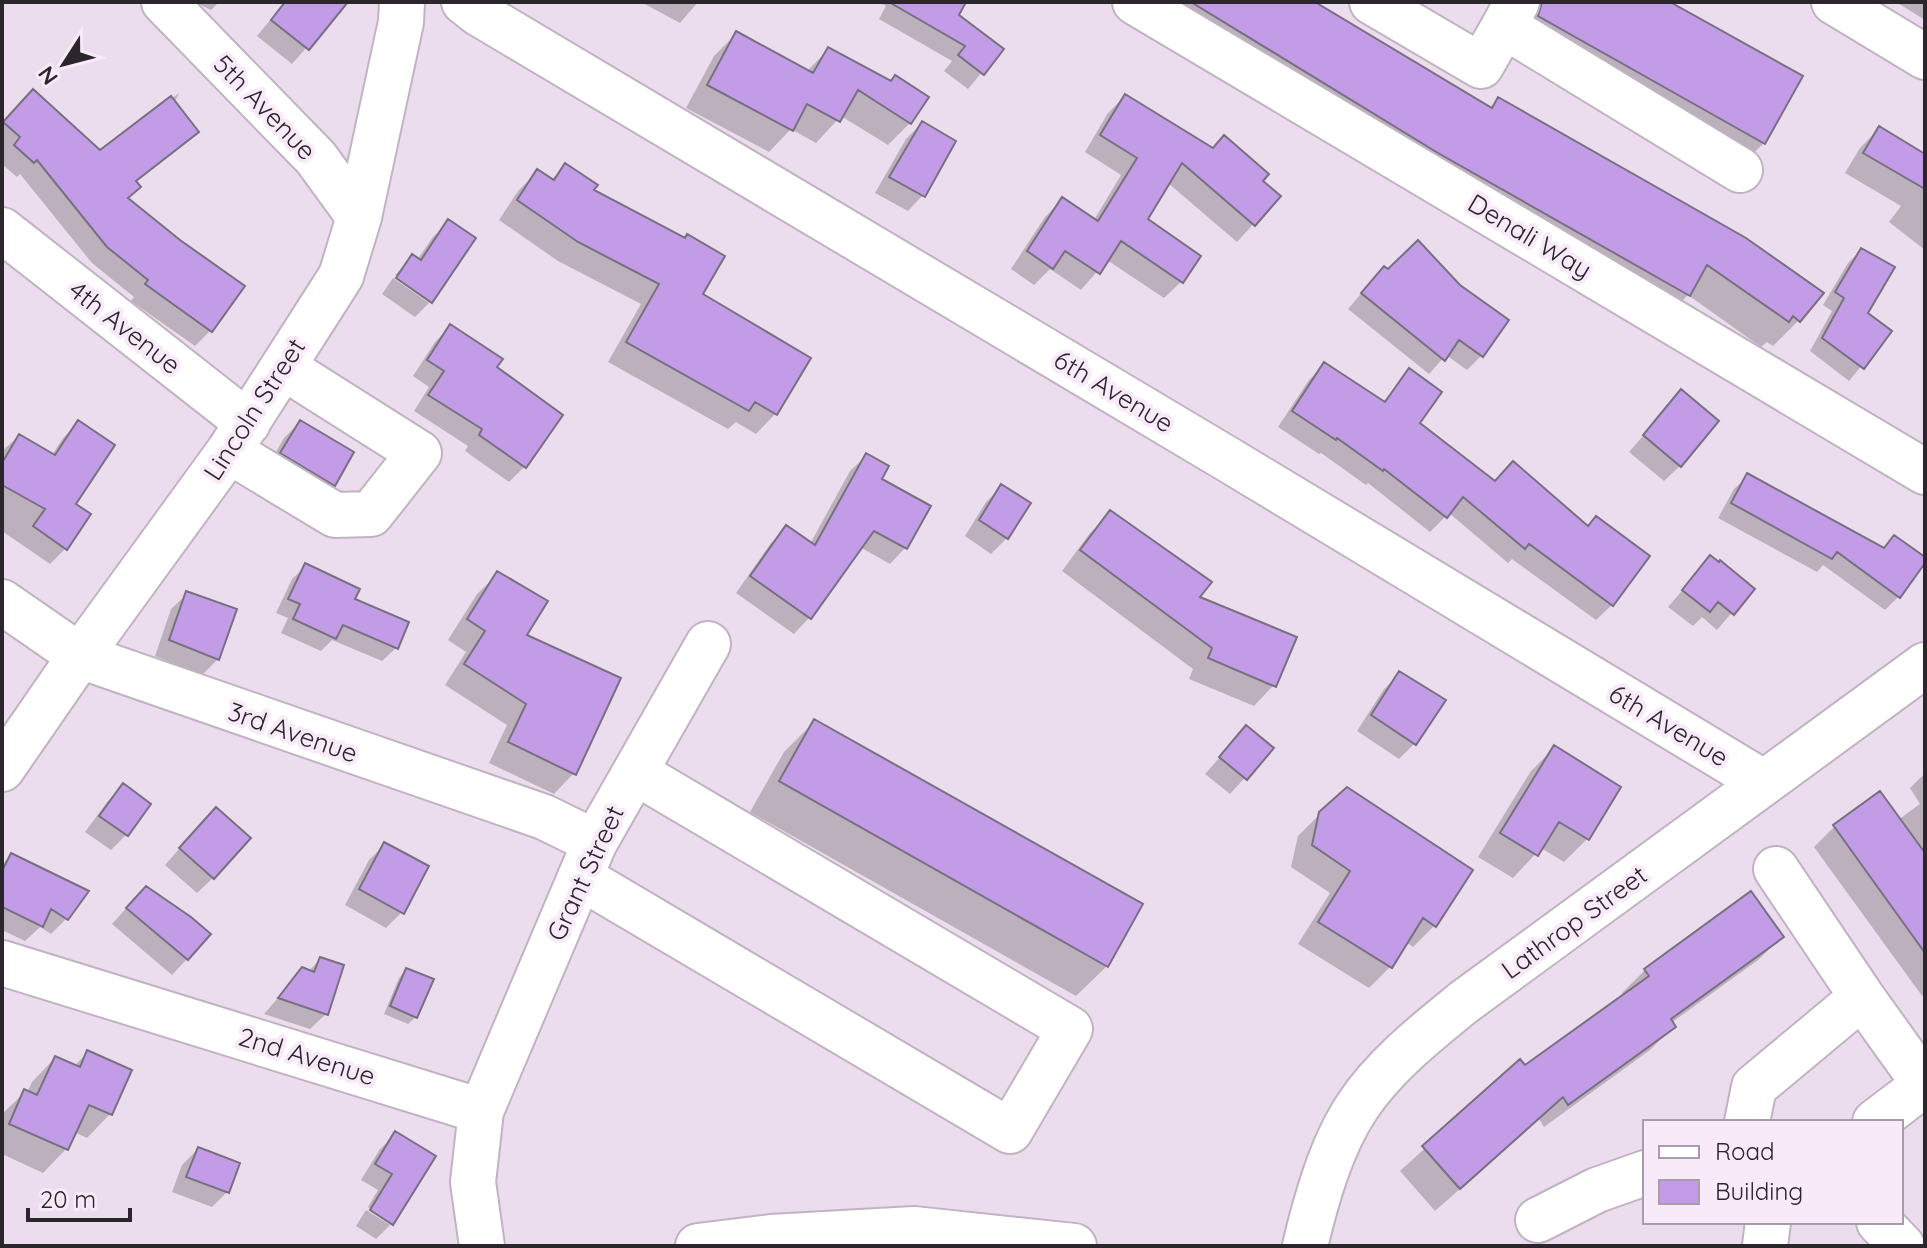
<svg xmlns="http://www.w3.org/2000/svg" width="1927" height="1248" font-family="Quicksand,sans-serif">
<rect width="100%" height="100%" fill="#ebdded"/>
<path fill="#0003" d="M194 2H219L211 10Z
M285 2H325L338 12 292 64 257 36Z
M641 2H698L680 23Z
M879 2H964L956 15 1001 49 968 89 944 71 952 61 879 19 886 6Z
M1122 2H1314L1489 109 1498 99 1745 239 1799 320 1773 346 1767 342 1761 347 1688 295 1662 320Z
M1530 2H1666L1764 143 1733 173 1508 47Z
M1896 2H1925V20Z
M736 34 806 72 828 50 910 123 888 145 841 116 816 143 791 129 769 152 686 108 714 56Z
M179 93 152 148 165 156 135 183 126 199 211 330 195 346 131 301 134 297 92 263 20 174 17 177 2 164V124L17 107 100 153Z
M1125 96 1260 181 1278 197 1237 242 1168 183 1145 220 1182 281 1164 298 1107 260 1081 290 1050 269 1034 285 1011 269 1045 217 1062 200 1094 220 1121 175 1085 152 1108 113Z
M922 123 923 195 908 211 875 193 906 139Z
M1879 129 1925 156V250L1889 222 1901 206 1845 173 1860 148Z
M565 166 591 191 684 240 700 295 808 359 775 414 756 434 736 422 728 429 608 362 641 304 558 261 499 220 518 191 537 172 550 181Z
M449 222 431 300 395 275 412 257 417 260 433 237Z
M1861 250 1866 313 1890 331 1849 381 1810 351 1832 311 1823 305 1848 263Z
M393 278 429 303 415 317 382 294Z
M1370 283 1458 287 1506 321 1481 356 1467 370 1446 355 1429 374 1348 309Z
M450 327 494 368 561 415 524 467 509 482 465 451 468 446 414 411 429 387 413 376 435 342Z
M1324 365 1382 403 1409 371 1417 423 1494 483 1587 528 1612 605 1596 620 1512 559 1508 563 1449 513 1430 532 1368 483 1366 485 1321 453 1319 454 1278 427 1309 380Z
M1681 392 1680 466 1664 481 1629 452Z
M300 422 333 484 318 500 266 469 284 438Z
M78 423 74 504 66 548 50 564 2 531V451L19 436 52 455 63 438Z
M866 456 879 480 928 507 905 548 890 564 860 547 809 618 794 634 736 593 771 543 787 527 810 544 850 471Z
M1748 476 1882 550 1894 537 1925 560 1899 596 1885 610 1823 565 1817 572 1718 518 1734 489Z
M1001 487 1028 504 1007 538 991 554 965 536 986 502Z
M1111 513 1197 598 1274 685 1254 706 1189 679 1193 669 1062 571 1090 533Z
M1710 558 1752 589 1717 630 1702 617 1693 626 1668 607Z
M306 566 352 600 396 648 382 661 332 640 321 651 281 633 288 618 276 613 292 579Z
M498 574 524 636 574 773 554 794 489 763 507 725 445 685 466 652 448 640 477 594Z
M187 594 218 659 202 675 155 656 171 609Z
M1400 674 1414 744 1399 759 1357 731 1384 689Z
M815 721 1107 966 1076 996 750 812 784 752Z
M1246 728 1271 749 1230 794 1205 774Z
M1554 748 1618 788 1587 839 1564 862 1541 848 1513 878 1478 857 1531 771Z
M1925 773V852L1923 853 1925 857V1000L1814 847 1834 827 1880 794 1898 820 1920 804 1910 788Z
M123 786 148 804 126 835 111 850 85 832 108 801Z
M1320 814 1434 926 1413 947 1406 942 1390 967 1369 988 1298 944 1330 893 1291 867 1298 836Z
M200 825 213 878 197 893 165 865Z
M385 844 402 912 386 928 345 905 369 860Z
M11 855 66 919 51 934 40 927 25 941 2 930V865Z
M130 904 187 959 172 975 112 924Z
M1782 937 1758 960 1671 1023 1673 1027 1650 1050 1544 1127 1539 1119 1435 1211 1400 1171 1520 1062 1525 1067 1624 996 1622 993 1645 970Z
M320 959 326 1014 310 1029 264 1014 302 970 308 972Z
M406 970 416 1017 408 1024 384 1014 399 978Z
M88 1052 110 1114 87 1138 74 1132 66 1149 43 1173 2 1154V1114L25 1092 27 1093 32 1082 55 1058 74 1066Z
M396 1134 433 1157 391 1225V1221L368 1207 378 1190 361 1180 380 1149Z
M198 1149 227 1192 212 1207 172 1192 182 1165Z
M366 1210 390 1225 376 1239 356 1226Z"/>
<path fill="#c39ce8" stroke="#777080" stroke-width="2" d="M285 2H348L309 50 271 20Z
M889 2H966L959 15 1004 49 984 75 958 55 965 46Z
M1191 2H1315L1492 108 1498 97 1746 238 1824 293 1800 322 1793 316 1789 322 1707 265 1690 296 1438 153Z
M1542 2H1670L1803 76 1765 144 1538 16Z
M736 31 813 73 828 47 891 81 895 75 929 97 911 124 858 90 840 122 807 104 793 131 707 85Z
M33 89 100 150 171 96 199 132 136 181 141 187 128 198 180 240 245 286 212 332 145 284 148 280 107 247 37 160 34 163 14 145 20 137 3 122Z
M1125 94 1213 148 1224 135 1269 174 1263 181 1281 196 1255 226 1182 163 1148 219 1201 256 1183 283 1121 241 1100 274 1065 251 1053 269 1027 251 1062 197 1098 221 1137 158 1100 135Z
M922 121 956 141 925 197 889 177Z
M1879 126 1925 154V189L1863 153Z
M565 163 598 185 594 190 685 238 687 234 725 256 703 294 811 358 777 415 755 402 749 411 626 342 659 284 578 242 517 200 537 169 554 180Z
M448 219 476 238 432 303 396 278 412 254 421 260Z
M1418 240 1460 285 1509 320 1483 357 1459 340 1445 361 1361 293 1384 266 1388 269Z
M1861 248 1895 267 1868 313 1892 331 1864 369 1822 338 1844 298 1835 292Z
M450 324 503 359 497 367 563 415 526 468 479 435 482 429 428 395 444 371 427 360Z
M1324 362 1385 402 1409 368 1442 392 1420 423 1495 481 1513 461 1588 526 1596 516 1650 556 1613 606 1529 544 1525 549 1463 497 1447 518 1384 469 1383 471 1337 438 1336 440 1292 411Z
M1681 389 1719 421 1681 467 1643 435Z
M78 420 115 445 76 504 91 514 67 550 33 526 45 509 2 485V463L19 434 55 455Z
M300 420 354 452 335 486 280 453Z
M866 453 889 466 882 479 931 506 907 549 874 531 811 619 750 576 786 525 815 545Z
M1747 473 1884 548 1894 535 1925 557V563L1900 598 1837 552 1832 559 1731 503Z
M1001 484 1031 503 1008 539 979 520Z
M1110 510 1212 582 1200 597 1297 637 1276 687 1208 658 1212 648 1080 550Z
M1710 555 1719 562 1720 560 1755 589 1734 615 1718 602 1710 612 1682 590Z
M305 563 360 589 355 599 409 622 398 649 343 625 336 639 293 619 300 604 288 599Z
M497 571 548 601 527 635 621 678 576 775 508 742 526 704 464 664 485 631 467 619Z
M186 591 237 609 219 660 169 640Z
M1399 671 1446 700 1416 745 1371 715Z
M814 719 1143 904 1108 967 779 781Z
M1246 725 1274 748 1247 780 1219 757Z
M1554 745 1621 787 1589 840 1559 822 1538 856 1500 833Z
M123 783 151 804 128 836 99 816Z
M1347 787 1473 870 1436 927 1423 918 1392 968 1318 922 1350 871 1312 845 1319 812Z
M1880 791 1925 853V953L1833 825Z
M216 807 251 838 214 879 179 848Z
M384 842 429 866 404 914 359 889Z
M11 853 89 891 68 920 51 909 43 927 2 907V871Z
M146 886 191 917 211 934 188 960 126 908Z
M1751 891 1784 937 1671 1019 1676 1027 1568 1105 1563 1097 1460 1189 1422 1146 1520 1059 1525 1065 1649 976 1644 969Z
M320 957 344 965 328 1015 278 998 302 967 314 972Z
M406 968 434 979 417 1018 390 1006Z
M87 1050 132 1070 112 1115 89 1105 68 1150 9 1124 24 1089 37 1095 55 1056 80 1067Z
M395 1131 436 1156 393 1225 370 1210 392 1174 375 1164Z
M198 1147 240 1163 229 1193 186 1177Z"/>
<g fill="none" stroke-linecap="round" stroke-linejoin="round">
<defs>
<path id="minor" d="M164 2 316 158 359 217
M464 2 478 13 1229 460 1763 782
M1135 2 1925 472
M1372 2 1481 66 1504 26
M1517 2 1504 26 1740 170
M1834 2 1925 57
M2 230 248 423
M229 451 335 515 371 514 419 453 283 367
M2 602 80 656 544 817 595 842
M2 769 80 656 229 451 341 276 359 217 401 22 402 2
M580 877 1010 1131 1070 1029 635 772
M2 963 481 1111
M1862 997 1925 1085
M1747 1122 1754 1087 1862 997 1776 869
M1875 1122 1925 1084
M1538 1220 1597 1190 1645 1173
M1879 1222 1902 1246
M482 1246 473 1182 481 1111 595 842 708 644
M698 1246 771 1237 914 1229 1074 1246
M1305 1246C1316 1200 1331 1146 1357 1107 1384 1066 1426 1033 1464 1002L1925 665
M1765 1246 1768 1222"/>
</defs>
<use href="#minor" stroke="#c1b3c2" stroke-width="48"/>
<use href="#minor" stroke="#fff" stroke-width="44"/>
</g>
<g text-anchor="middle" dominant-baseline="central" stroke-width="8" stroke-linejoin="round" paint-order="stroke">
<g font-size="26" fill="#2b262c" stroke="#f9eafa">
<text transform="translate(265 107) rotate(46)">5th Avenue</text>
<text transform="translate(1530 236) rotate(31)">Denali Way</text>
<text transform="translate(125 327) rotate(38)">4th Avenue</text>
<text transform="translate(1114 391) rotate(31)">6th Avenue</text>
<text transform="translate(254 409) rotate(-57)">Lincoln Street</text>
<text transform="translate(1669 725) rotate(31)">6th Avenue</text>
<text transform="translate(293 732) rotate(19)">3rd Avenue</text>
<text transform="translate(585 873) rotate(-65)">Grant Street</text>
<text transform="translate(1574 922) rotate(-36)">Lathrop Street</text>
<text transform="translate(307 1056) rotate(17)">2nd Avenue</text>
</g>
</g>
<rect width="1927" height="1248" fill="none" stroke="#2b262c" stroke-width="8"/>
<rect x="1643" y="1120" width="260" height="104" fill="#f9eafa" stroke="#a79ca8" stroke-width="2"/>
<rect x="1659" y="1146" width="40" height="12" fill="#ffffff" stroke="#a79ca8" stroke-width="2"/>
<text x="1715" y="1160" font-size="24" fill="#2b262c">Road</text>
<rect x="1659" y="1180" width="40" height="24" fill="#c39ce8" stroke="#a79ca8" stroke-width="2"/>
<text x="1715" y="1200" font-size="24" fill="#2b262c">Building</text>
<g transform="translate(64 64) rotate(234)" stroke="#f9eafa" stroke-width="6" paint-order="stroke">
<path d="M0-6L14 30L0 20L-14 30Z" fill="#2b262c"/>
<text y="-12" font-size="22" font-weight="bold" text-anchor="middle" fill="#2b262c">N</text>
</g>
<path d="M28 1208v12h102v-12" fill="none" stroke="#2b262c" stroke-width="4"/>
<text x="40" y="1208" font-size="24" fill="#2b262c" stroke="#f9eafa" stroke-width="6" paint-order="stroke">20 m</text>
</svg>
